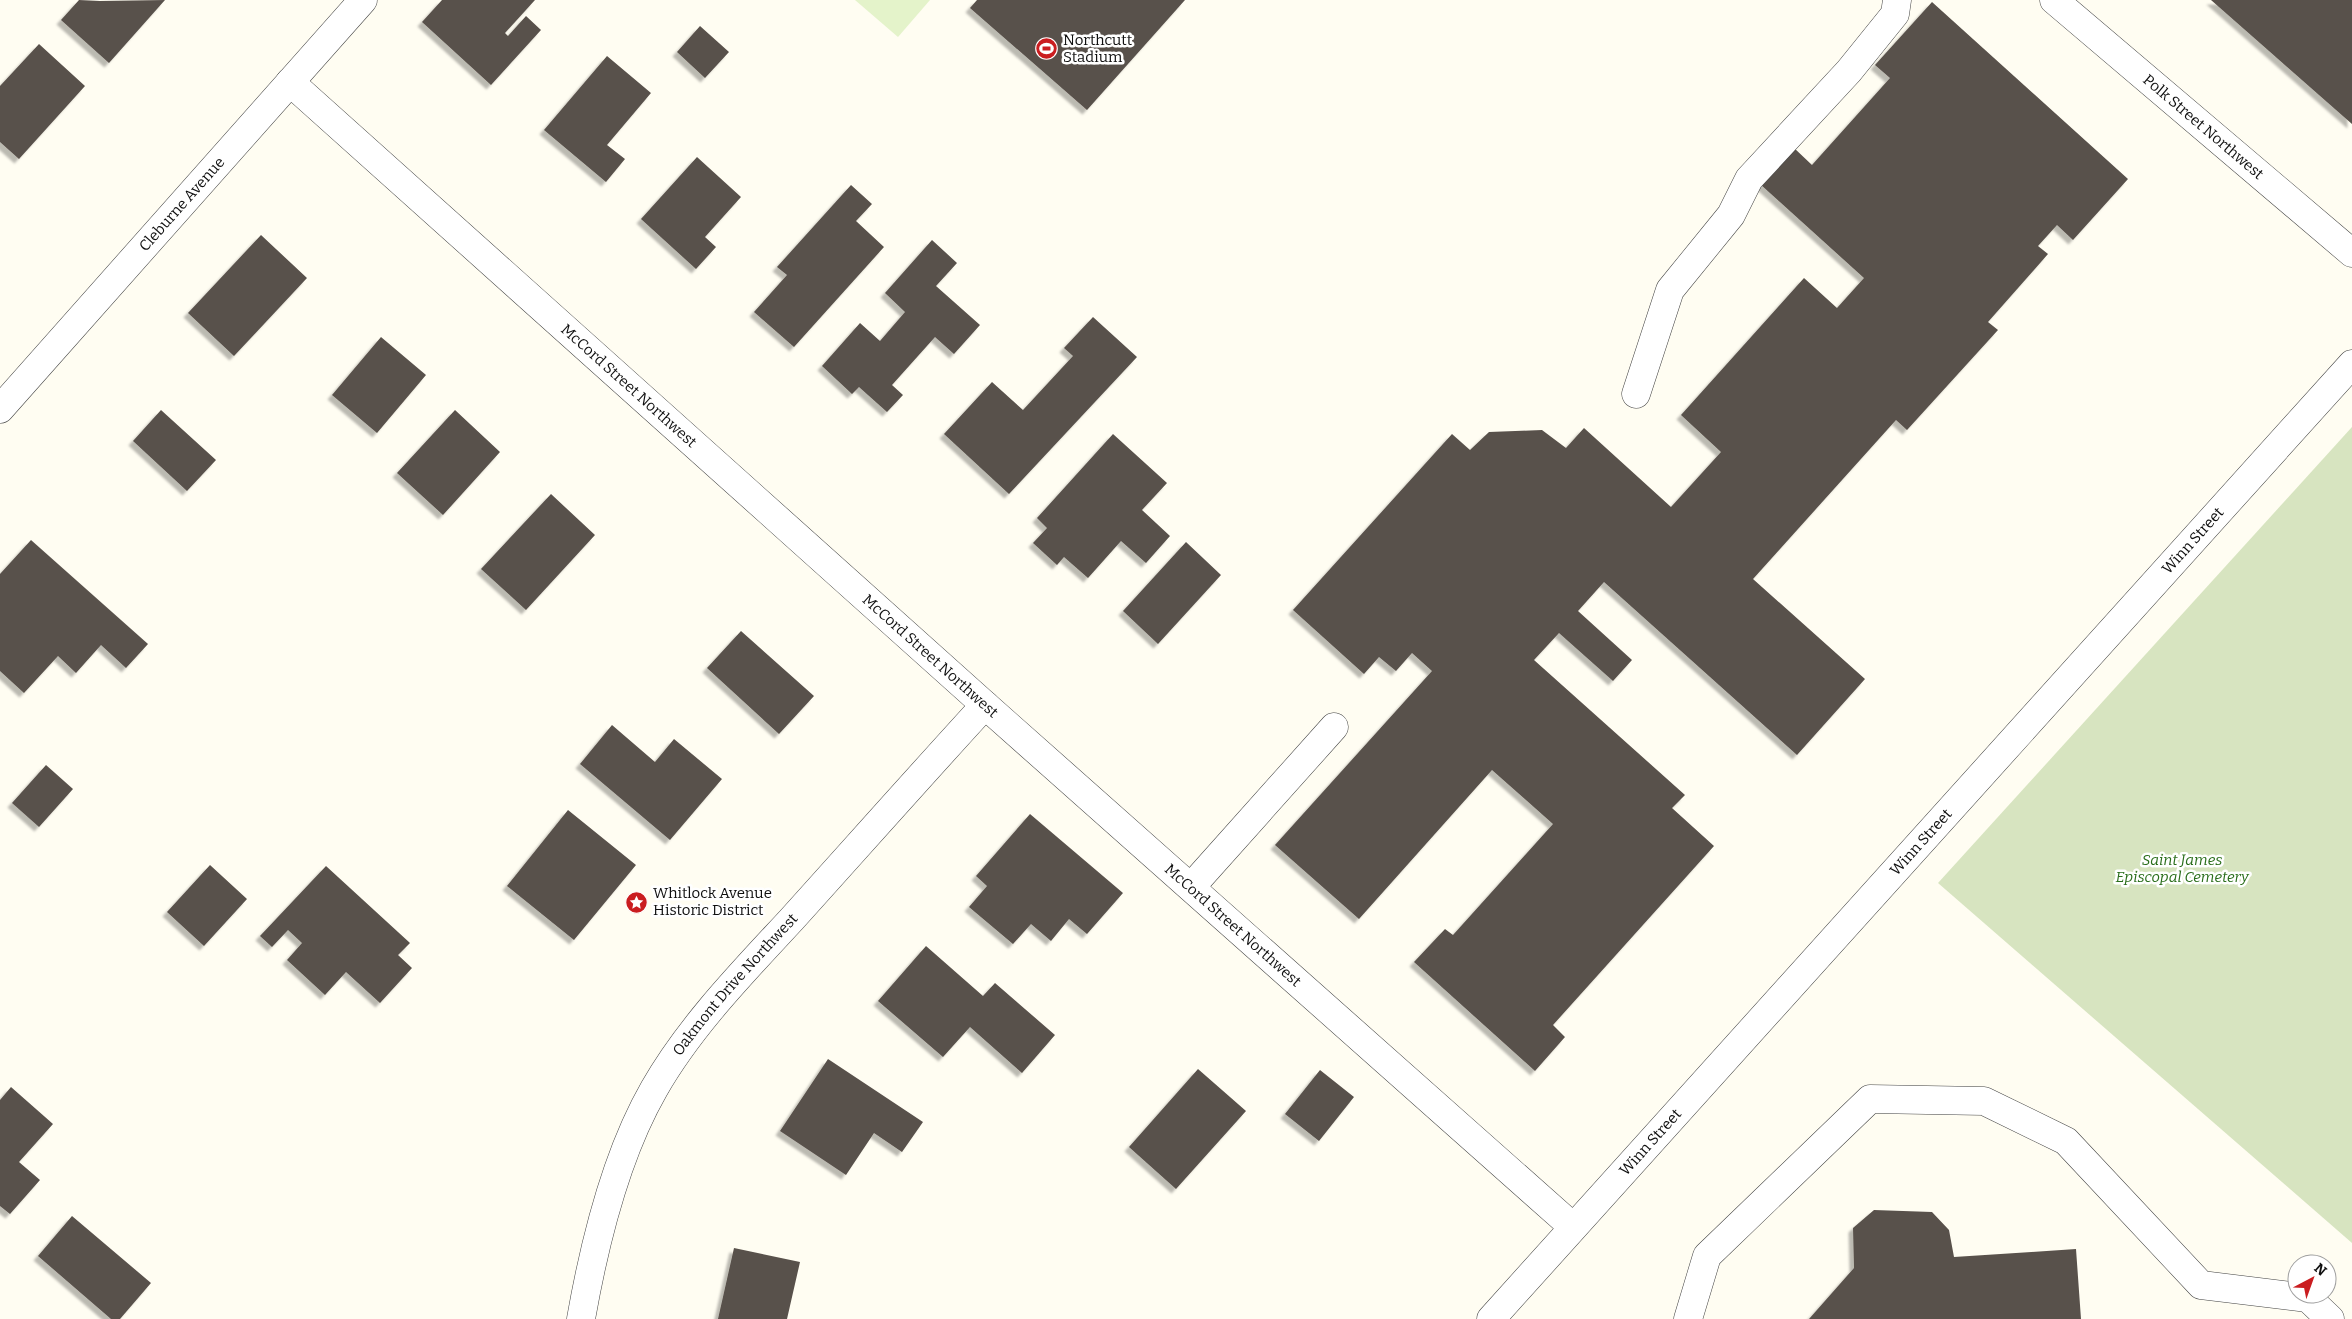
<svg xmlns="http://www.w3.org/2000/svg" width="2352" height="1319" font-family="Bitter,serif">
<defs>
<filter id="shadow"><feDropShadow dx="-4.5" dy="4.5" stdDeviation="1" flood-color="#0004"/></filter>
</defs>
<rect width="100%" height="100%" fill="#fffdf2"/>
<path fill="#d7e4c0" d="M2352 427V1243L1938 883Z"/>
<path fill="#e4f3ca" d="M855 0H930L898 37Z"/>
<path fill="#59514b" filter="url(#shadow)" d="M79 0 100 1 165 0 109 63 61 20Z
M442 0H535L505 33 508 36 526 16 541 30 491 85 422 22Z
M977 0H1185L1087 110 970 8Z
M2211 0H2352V124L2269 51Z
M1932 2 2128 179 2073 240 2057 225 2038 246 2048 254 1988 322 1998 330 1907 430 1896 420 1753 579 1865 679 1797 755 1604 582 1578 611 1632 660 1613 681 1559 633 1534 660 1685 795 1672 808 1714 846 1553 1025 1565 1037 1535 1071 1414 962 1445 929 1453 935 1553 824 1492 770 1359 919 1275 845 1432 671 1412 653 1396 671 1379 657 1364 674 1293 610 1452 434 1470 450 1489 432 1542 430 1566 448 1584 428 1671 507 1721 452 1681 415 1804 278 1837 308 1864 278 1760 184 1793 147 1812 165 1890 78 1875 65Z
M700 26 729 52 705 78 677 52Z
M39 44 85 86 19 159 0 142V86Z
M607 56 651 93 607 145 625 159 606 182 544 130Z
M697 157 741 197 705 237 716 247 696 269 641 219Z
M851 185 872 204 856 221 884 247 794 347 754 312 787 275 777 267Z
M261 235 307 278 234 356 188 313Z
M932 240 957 263 936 286 980 325 954 354 935 337 892 385 903 395 887 412 859 387 852 394 822 366 860 323 880 341 905 312 885 293Z
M1093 317 1137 357 1009 494 944 434 992 382 1023 410 1073 356 1064 348Z
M381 337 426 375 377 433 332 395Z
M161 410 216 460 187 491 133 441Z
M455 410 500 452 443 515 397 473Z
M1113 434 1167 483 1142 510 1170 536 1146 563 1121 541 1088 578 1064 557 1057 565 1033 543 1047 528 1037 518Z
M551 494 595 535 526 610 481 569Z
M31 540 148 644 126 668 101 645 76 673 58 656 24 693 0 671V574Z
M1186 542 1221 575 1158 644 1123 611Z
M741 631 814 696 779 734 707 668Z
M612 725 655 762 674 739 722 779 670 840 580 764Z
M46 765 73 789 39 827 12 803Z
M568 810 636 865 574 940 507 886Z
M1030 814 1123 893 1087 934 1069 919 1051 941 1031 924 1013 944 969 907 987 886 976 876Z
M210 865 247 899 204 946 167 912Z
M326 866 410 943 398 955 412 968 380 1003 346 972 325 995 287 960 302 943 288 930 272 947 260 936Z
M926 946 983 996 995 983 1055 1035 1022 1073 970 1027 943 1057 878 1001Z
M828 1059 923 1122 902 1152 874 1133 846 1175 780 1131Z
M1198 1069 1246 1111 1176 1189 1129 1147Z
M1320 1070 1354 1097 1319 1141 1285 1114Z
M11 1087 53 1124 19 1162 40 1180 10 1214 0 1206V1100Z
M1874 1210 1932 1212 1949 1230 1954 1257 2076 1249 2081 1319H1809L1854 1268 1853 1228Z
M72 1216 151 1283 120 1319H111L38 1256Z
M734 1248 800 1262 787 1319H718Z"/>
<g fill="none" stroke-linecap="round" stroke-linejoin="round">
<defs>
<g id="minor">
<path id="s1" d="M2054 0 2352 253"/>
<path id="s2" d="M290 82 985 705 1573 1227"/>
<path d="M1636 394 1670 290 1731 215 1749 179 1849 71 1895 14 1897 0"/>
<path id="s3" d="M0 409 363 0"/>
<path d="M1191 887 1334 727"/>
<path id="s4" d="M581 1319C594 1245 616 1155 654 1089 690 1026 743 972 792 919 856 848 920 776 985 705"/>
<path id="s5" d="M1491 1319 2352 364"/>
<path d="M1688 1319 1707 1256 1870 1099 1984 1101 2066 1141 2201 1285 2308 1298 2330 1319"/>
</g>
</defs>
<use href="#minor" stroke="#424242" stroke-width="29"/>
<use href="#minor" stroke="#fff" stroke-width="28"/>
</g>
<defs>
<symbol id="stadium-disc" viewBox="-11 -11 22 22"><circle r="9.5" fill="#ca1d20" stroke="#fff"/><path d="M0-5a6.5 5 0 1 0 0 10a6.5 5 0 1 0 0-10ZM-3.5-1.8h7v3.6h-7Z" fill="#fff"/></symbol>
<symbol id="sight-disc" viewBox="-11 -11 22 22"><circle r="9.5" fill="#ca1d20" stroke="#fff"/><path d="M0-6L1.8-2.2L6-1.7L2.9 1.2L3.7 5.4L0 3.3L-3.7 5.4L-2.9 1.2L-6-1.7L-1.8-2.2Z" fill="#fff"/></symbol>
</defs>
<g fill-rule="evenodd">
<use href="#stadium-disc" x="1034" y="36" width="25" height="25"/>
<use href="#sight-disc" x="624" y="890" width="25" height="25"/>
</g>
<g text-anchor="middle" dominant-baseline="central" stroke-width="5" stroke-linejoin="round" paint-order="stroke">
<g font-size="15" fill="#0f0f0f" stroke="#fff" text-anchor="start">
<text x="1063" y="40">Northcutt<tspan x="1063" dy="17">Stadium</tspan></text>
<text x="653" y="893">Whitlock Avenue<tspan x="653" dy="17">Historic District</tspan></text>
</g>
<g font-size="15" fill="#0f0f0f" stroke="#fff">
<text stroke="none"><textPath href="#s1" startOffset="196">Polk Street Northwest</textPath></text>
<text stroke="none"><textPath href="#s3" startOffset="274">Cleburne Avenue</textPath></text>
<text stroke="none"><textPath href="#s2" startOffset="455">McCord Street Northwest</textPath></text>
<text stroke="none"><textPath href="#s5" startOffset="1048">Winn Street</textPath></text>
<text stroke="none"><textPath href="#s2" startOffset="860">McCord Street Northwest</textPath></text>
<text stroke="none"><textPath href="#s5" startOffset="642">Winn Street</textPath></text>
<text stroke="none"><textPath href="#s2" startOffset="1265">McCord Street Northwest</textPath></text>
<text stroke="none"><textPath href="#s4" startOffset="375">Oakmont Drive Northwest</textPath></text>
<text stroke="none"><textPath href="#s5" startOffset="238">Winn Street</textPath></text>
</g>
<g font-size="15" font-style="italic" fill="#296d1a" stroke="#fff">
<text x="2182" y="860">Saint James<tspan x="2182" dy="17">Episcopal Cemetery</tspan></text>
</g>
</g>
<g transform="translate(2312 1279) rotate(41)"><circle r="24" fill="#ffffff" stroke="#9f9f9f"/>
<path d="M0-4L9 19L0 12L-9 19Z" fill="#ca1d20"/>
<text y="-8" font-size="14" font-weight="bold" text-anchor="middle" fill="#0f0f0f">N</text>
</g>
</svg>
